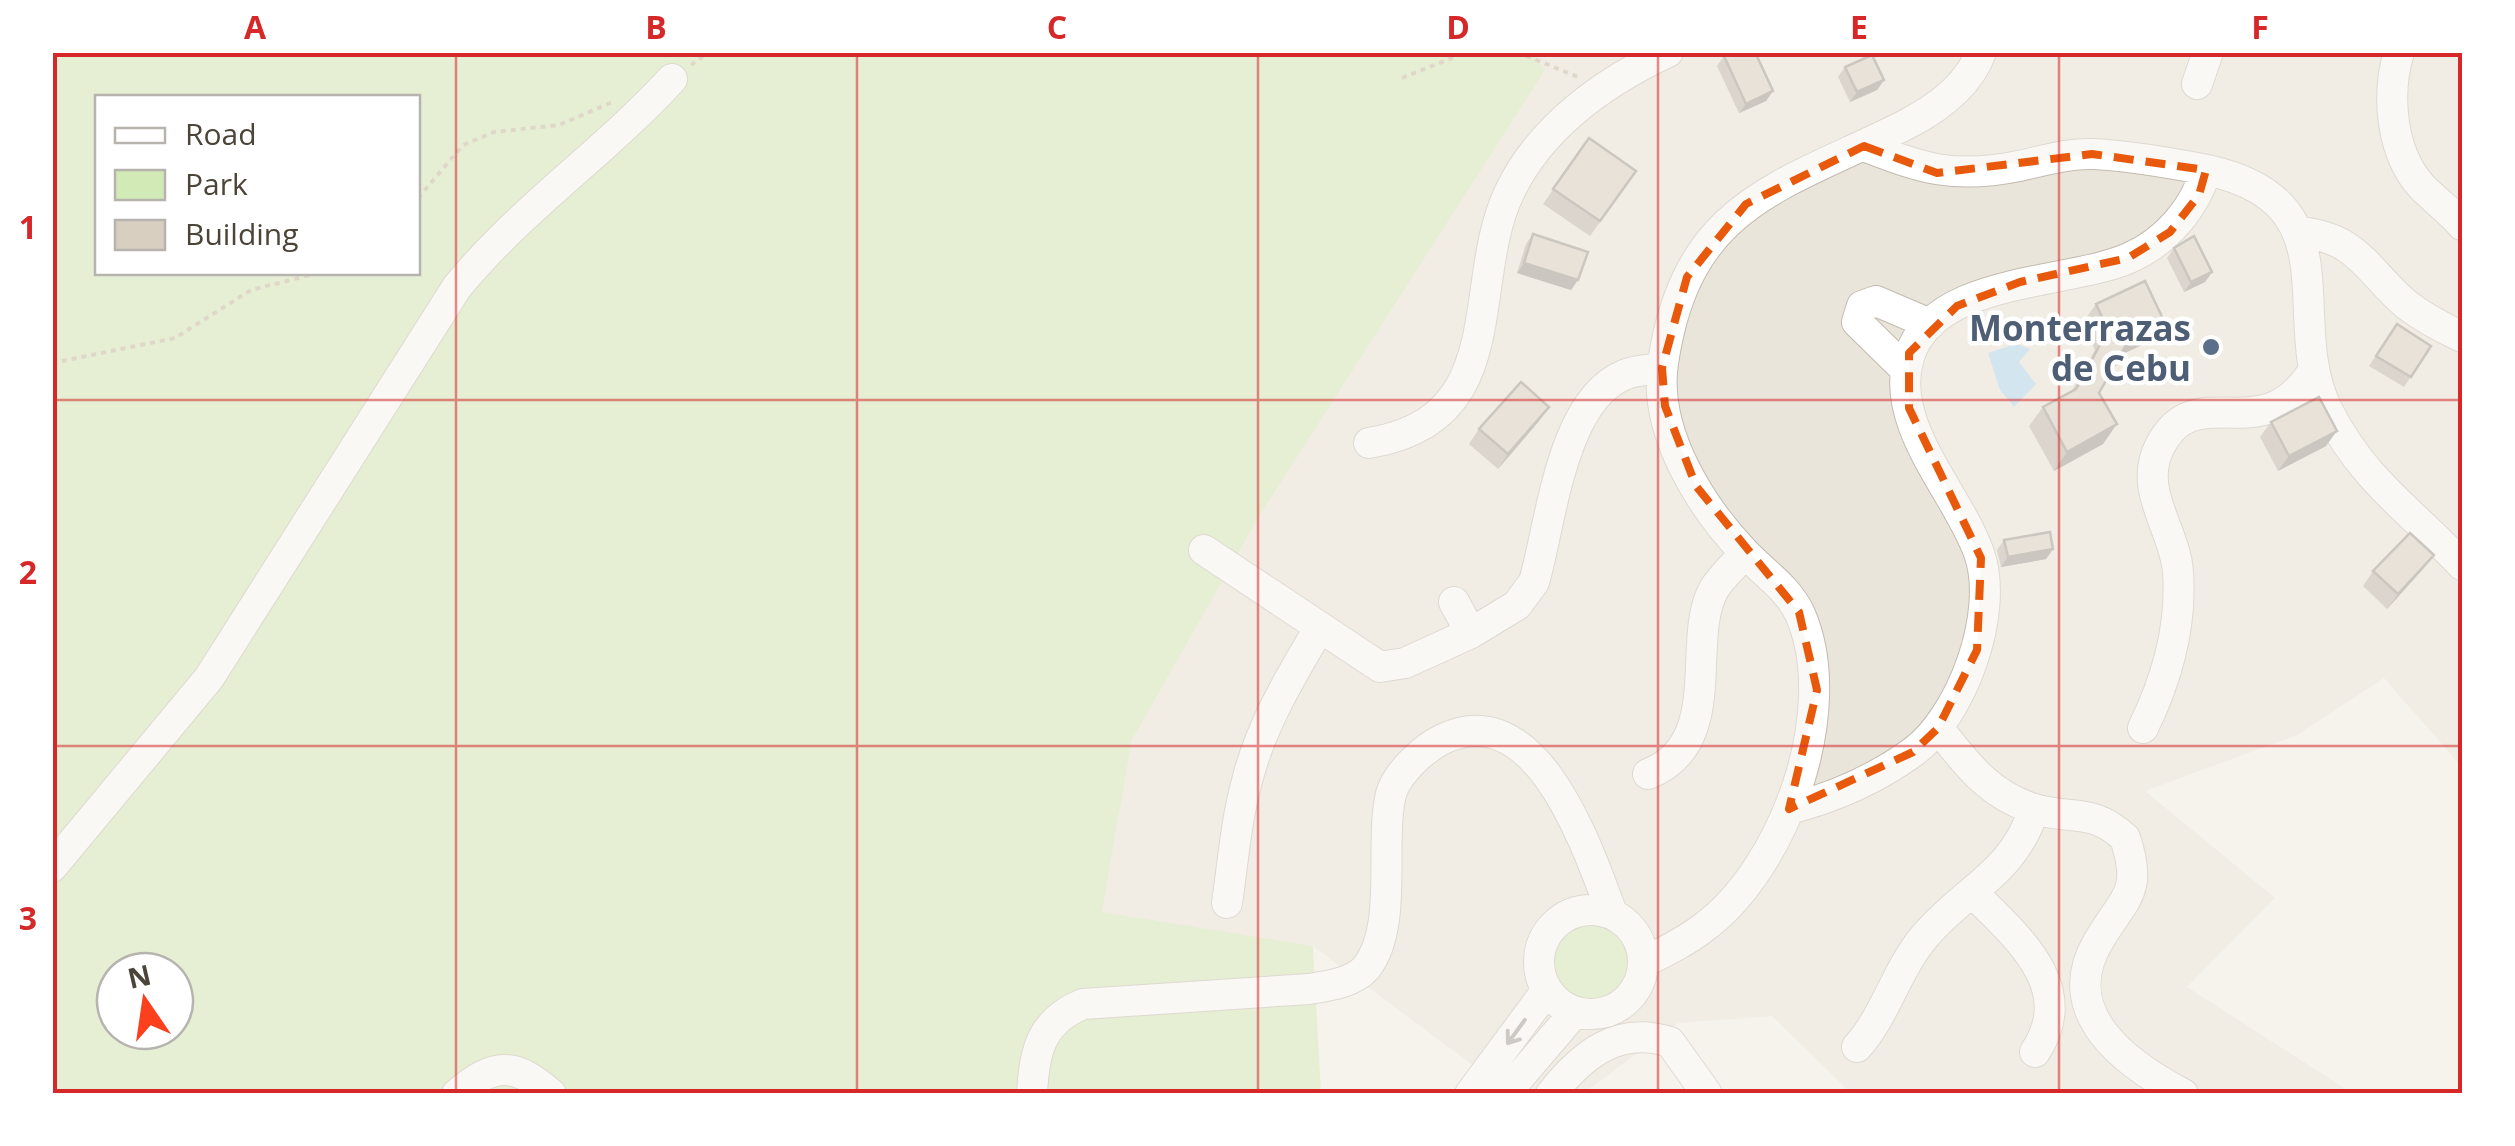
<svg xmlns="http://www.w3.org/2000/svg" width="2515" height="1146" font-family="'Open Sans',sans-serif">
<rect width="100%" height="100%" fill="#f6f3ec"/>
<path fill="#eae5da" d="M1532 53H2462V767L2384 678 2297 735 2145 791 2275 898 2187 987 2352 1093H1851L1772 1016 1678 1023 1584 1093H1510L1313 946 1102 913 1132 740 1260 515 1545 70Z"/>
<path fill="#d2eab5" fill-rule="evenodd" d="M52 53H1532L1545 70 1260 515 1132 740 1102 912 1313 946 1321 1093H53ZM98 98H418V272H98ZM115 971H175V1031H115Z
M1553 961a41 41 0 1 1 82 0a41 41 0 1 1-82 0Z"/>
<path fill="#a9d4f2" d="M2016 344 2030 349 2019 362 2036 384 2014 407 2000 390 1988 353Z"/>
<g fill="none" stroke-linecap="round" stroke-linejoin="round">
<defs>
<path id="minor" d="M2399 52C2386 95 2391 153 2422 187 2435 200 2450 211 2462 225
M2197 84 2208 52
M1864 146C1923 169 1955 179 2019 166 2043 161 2068 153 2094 154 2131 156 2171 163 2207 170 2357 202 2281 320 2328 411 2364 482 2412 511 2462 565
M2298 232C2358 237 2366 270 2407 305 2424 318 2443 328 2462 337
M1906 370 1857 322 1862 306 1876 301 1930 324
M1369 443C1513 420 1465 283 1510 191 1541 127 1604 82 1668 52
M1204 550 1380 667 1405 663 1471 633
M1454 602 1471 633 1517 605 1534 582C1551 524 1561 401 1624 375 1635 370 1650 370 1662 368
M1938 728C1966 763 1987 793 2031 808 2069 821 2091 806 2125 838 2144 894 2123 898 2098 942 2056 1013 2126 1064 2183 1094
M2143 728C2167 679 2182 628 2178 572 2175 529 2137 490 2160 446 2196 375 2262 453 2313 371
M1648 774C1727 743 1685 640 1714 589 1721 577 1735 565 1745 553
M1789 809C1832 798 1876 779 1913 752 1962 716 2000 612 1979 553 1958 493 1888 425 1909 357 1933 277 2068 285 2129 258 2166 242 2195 208 2206 170
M52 867 209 678 457 287C521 209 604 153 672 79
M1974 894C2017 937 2078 987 2035 1052
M1227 903C1233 863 1236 820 1247 781 1261 725 1291 676 1320 627
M1539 962a52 52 0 1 1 104 0a52 52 0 1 1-104 0Z
M1644 962C1664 952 1685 942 1703 928 1785 868 1842 709 1800 614 1788 588 1764 573 1745 553 1700 506 1653 431 1663 363 1687 201 1781 188 1907 124 1936 109 1969 85 1981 52
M1857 1047C1886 1015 1896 970 1925 936 1966 888 2012 875 2034 810
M457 1094C494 1062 515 1062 551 1094
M1032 1094C1034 1051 1041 1021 1083 1004L1309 989C1327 986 1353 983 1366 968 1399 927 1379 843 1391 794 1397 773 1424 748 1443 739 1537 694 1587 847 1612 913
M1470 1094 1547 990
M1505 1094 1574 1013
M1551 1094C1582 1055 1618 1025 1670 1042L1707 1094"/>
</defs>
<use href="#minor" stroke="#c2bbae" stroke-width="32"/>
<path stroke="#c4b79f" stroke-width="4" stroke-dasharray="5 5" stroke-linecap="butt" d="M1517 52 1578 77
M691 65 709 52
M1402 78 1467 52
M418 198 463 145 494 132 559 125 615 101
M52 363 175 338 251 290 322 272"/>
<use href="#minor" stroke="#fff" stroke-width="30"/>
</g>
<path fill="#bab2a6" d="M1724 56 1773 91 1766 101 1739 113 1717 66Z
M1845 67 1884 80 1877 90 1850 102 1838 77Z
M1589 138 1636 171 1590 236 1543 204Z
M1533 234 1578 280 1571 290 1517 273 1526 244Z
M2174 248 2212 272 2205 282 2184 292 2167 258Z
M2096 304 2164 321 2151 341 2120 355 2099 393 2103 444 2054 471 2029 426 2043 407 2072 391 2095 350 2082 324Z
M2397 324 2431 346 2404 387 2369 366Z
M1539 421 1498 469 1469 444 1479 429Z
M2271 422 2326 446 2278 471 2260 437Z
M2004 540 2053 549 2046 559 2001 567 1997 550Z
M2434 555 2423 569 2387 609 2363 586 2373 571Z"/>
<path fill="#979187" d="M1884 80 1877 90 1850 102 1857 92Z
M1773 91 1766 101 1739 113 1746 104Z
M1524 263 1578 280 1571 290 1517 273Z
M2212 272 2205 282 2184 292 2191 282Z
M2164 321 2151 341 2116 357 2130 338Z
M1549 407 1539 421 1498 469 1508 454Z
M2117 424 2103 444 2054 471 2067 452Z
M2337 431 2326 446 2278 471 2289 456Z
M2053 549 2046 559 2001 567 2008 557Z
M2434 555 2423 569 2387 609 2398 594Z"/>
<path fill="#d8cfc1" stroke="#979187" stroke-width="2.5" d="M1733 52H1755L1773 91 1746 104 1724 56Z
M1872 55 1884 80 1857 92 1845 67Z
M1589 138 1636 171 1600 221 1553 189Z
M1533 234 1588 252 1578 280 1524 263Z
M2194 236 2212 272 2191 282 2174 248Z
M2145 281 2164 321 2130 338 2099 393 2117 424 2067 452 2043 407 2076 389 2108 330 2096 304Z
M2397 324 2431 346 2411 377 2376 356Z
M1521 382 1549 407 1508 454 1479 429Z
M2319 397 2337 431 2289 456 2271 422Z
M2050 532 2053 549 2008 557 2004 540Z
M2410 533 2434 555 2398 594 2373 571Z"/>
<defs><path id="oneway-shaft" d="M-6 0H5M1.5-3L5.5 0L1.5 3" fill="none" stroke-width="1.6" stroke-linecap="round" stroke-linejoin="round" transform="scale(2.5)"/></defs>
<use stroke="#9c9892" href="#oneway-shaft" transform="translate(1516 1032) rotate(126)"/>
<path d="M0 0H2515V1146H0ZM1864 146 1937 173 2092 154 2206 170 2199 195 2170 232 2128 258 2020 282 1957 306 1909 353V408L1981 558 1977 650 1938 728 1913 752 1789 809 1817 690 1799 612 1696 486 1665 406 1662 368 1687 277 1746 204Z" fill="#f6f3ec" fill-opacity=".55" fill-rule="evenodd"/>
<path fill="none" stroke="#e8590c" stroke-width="8" stroke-dasharray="20 12" stroke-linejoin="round" d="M1864 146 1937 173 2092 154 2206 170 2199 195 2170 232 2128 258 2020 282 1957 306 1909 353V408L1981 558 1977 650 1938 728 1913 752 1789 809 1817 690 1799 612 1696 486 1665 406 1662 368 1687 277 1746 204Z"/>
<path fill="none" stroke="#d62828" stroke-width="2.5" stroke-opacity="0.55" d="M456 52V1094M857 52V1094M1258 52V1094M1658 52V1094M2059 52V1094M52 400H2462M52 746H2462"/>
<circle fill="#5c6f8a" stroke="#fff" stroke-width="4" cx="2211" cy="347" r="10"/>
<g text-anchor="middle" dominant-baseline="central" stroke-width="9" stroke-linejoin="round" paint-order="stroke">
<g font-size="35" font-weight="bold" fill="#4e5e75" stroke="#fff" text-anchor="end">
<text x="2191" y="327">Monterrazas<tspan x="2191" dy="40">de Cebu</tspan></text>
</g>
</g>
<rect width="2515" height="1146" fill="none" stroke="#ffffff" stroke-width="110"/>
<rect x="95" y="95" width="325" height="180" fill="#ffffff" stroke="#b7b4b0" stroke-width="2.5"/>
<rect x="115" y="128" width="50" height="15" fill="#ffffff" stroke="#b7b4b0" stroke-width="2.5"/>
<text x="185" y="145" font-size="30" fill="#4b4439">Road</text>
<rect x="115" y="170" width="50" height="30" fill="#d2eab5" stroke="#b7b4b0" stroke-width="2.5"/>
<text x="185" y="195" font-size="30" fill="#4b4439">Park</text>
<rect x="115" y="220" width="50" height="30" fill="#d8cfc1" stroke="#b7b4b0" stroke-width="2.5"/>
<text x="185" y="245" font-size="30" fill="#4b4439">Building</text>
<g transform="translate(145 1001) rotate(347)"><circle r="48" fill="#ffffff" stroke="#b7b4b0" stroke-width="2.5"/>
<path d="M0-8L18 38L0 25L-18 38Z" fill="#fc3f1d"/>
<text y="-15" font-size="28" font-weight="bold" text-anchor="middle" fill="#4b4439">N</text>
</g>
<rect x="55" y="55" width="2405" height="1036" fill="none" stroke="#d62828" stroke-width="4"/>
<g font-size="32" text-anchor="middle" font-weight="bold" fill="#d62828">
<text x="255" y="39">A</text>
<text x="656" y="39">B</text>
<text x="1057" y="39">C</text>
<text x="1458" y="39">D</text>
<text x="1859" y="39">E</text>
<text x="2260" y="39">F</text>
<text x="28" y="239">1</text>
<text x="28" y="584">2</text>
<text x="28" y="930">3</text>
</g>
</svg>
